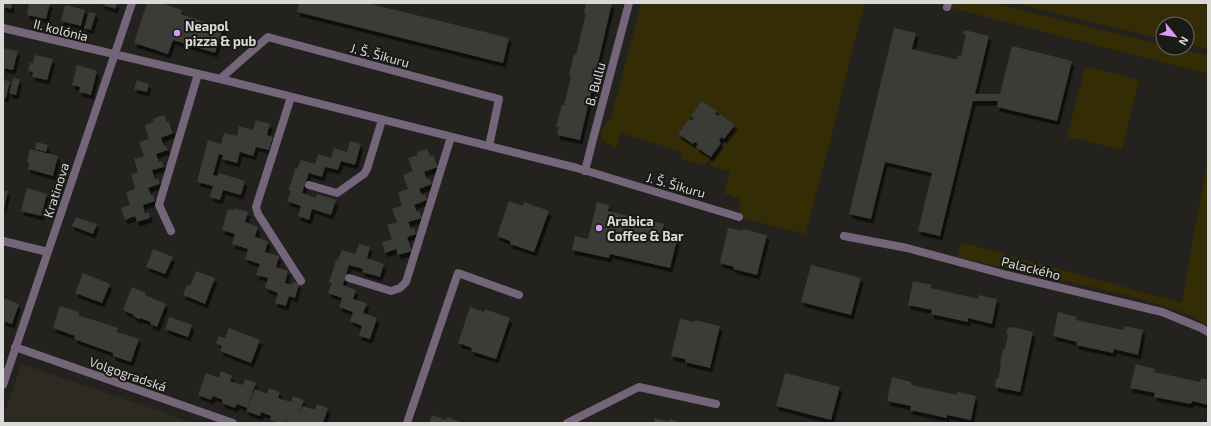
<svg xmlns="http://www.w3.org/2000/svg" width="1211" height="426" font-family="'Exo 2',sans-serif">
<defs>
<filter id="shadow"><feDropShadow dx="2.5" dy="4.5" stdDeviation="0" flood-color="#0009"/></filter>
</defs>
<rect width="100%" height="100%" fill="#23221f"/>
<path fill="#2c2a21" d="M22 364 194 423H3V416Z"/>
<path fill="#342c04" d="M641 3H865L847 71 830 143 805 234 739 217 740 199 724 193 730 172 709 166 738 124 735 125 703 101 678 134 711 157 705 165 683 160 680 151 620 133 616 149 602 140 600 130 611 119Z
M953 3H993L1163 45V48H1175L1208 56V74L952 8Z
M1013 3H1199L1208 5V49L1187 44V24H1163V39Z
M1085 66 1139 80 1122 150 1067 137Z
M1208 155V326L1186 313 1131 296 957 257 961 242 1182 303Z"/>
<path fill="#3b3b37" filter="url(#shadow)" d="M3 3H12L11 9 3 7Z
M29 3H50L46 19 27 15Z
M99 3H117L115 9Z
M147 3H161L182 10 181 14 223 28 215 53 173 40 168 54 134 43Z
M299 3H367L509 38 503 63 297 12Z
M586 3H612L580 140 557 135 559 127H556L562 105H564L571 77 569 76 574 54 576 55 586 13H584Z
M65 5 85 10 81 26 61 21Z
M89 12 96 13 91 30 84 28Z
M894 28 916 33 912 49 954 59H957L958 55 961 56 966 34H963L964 30 989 36 975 94H1000L1012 46 1072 61 1057 121 997 107 998 101H973L940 236 918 231 932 173 885 162 871 219 849 214Z
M3 48 18 51 13 70 3 68Z
M35 55 53 59 47 80 32 77 33 72 28 71 30 63H33Z
M77 65 97 71 91 95 79 92 80 87 72 85Z
M13 78 20 79 16 95 9 93Z
M3 80 10 81 6 98 3 97Z
M137 80 149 84 147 92 134 89Z
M702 101 717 111 715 114 719 116 720 114 735 125 724 139 721 137 719 141 721 143 711 157 696 147 698 144 695 142 693 144 678 134 689 119 691 121 694 118 691 116Z
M164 115 167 122H169L173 133 161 138 164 146 166 145 168 150 156 154 159 162 162 161 164 167 152 170 155 179 158 178 160 184 148 188 151 195H153L155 201 143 205 145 213 149 212 150 218 137 222 135 216 125 220 121 208 130 205 126 192 135 189 131 174 138 172 134 159 144 156 139 142 149 139 145 125 154 122 153 119Z
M256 120 270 124 267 135 273 137 269 150 256 147 253 156 240 152 237 163 222 159 223 155 219 154 213 175 218 176 219 173 245 181 241 195 223 190 220 200 210 197 213 186 197 182 208 140 221 144 224 133 237 136 239 126 253 130Z
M350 141 361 144 355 165 341 161 338 170 325 167 322 177 309 173 302 193 316 198 317 194 336 200 331 215 312 209 309 220 298 216 301 206 287 201 291 191 288 190 292 180 295 169H297L301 160 315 164 318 154 331 158 334 148 347 152Z
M36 142 48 145 46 152 35 149Z
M30 149 58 156 53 176 28 169 29 163 27 162Z
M427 149 430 156 433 155 438 167 424 172 427 179 429 178 432 184 419 189 422 195 425 194 427 200 414 205 417 212 419 211 422 218 408 222 411 229 414 228 416 234 407 237 412 251 398 255 396 249 385 253 382 242 392 239 387 225 397 222 392 209 402 206 398 192 408 189 403 175 413 171 408 158 418 155 417 152Z
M27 188 47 194 41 216 21 211Z
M3 190 8 191 4 208H3Z
M509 201 523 206 524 202 549 211 534 252 510 244V241L497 236Z
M597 202 609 205 608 211 664 224 661 236 677 240 670 268 610 254 609 258 572 250 575 236 588 239Z
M234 208 248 212 245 222 258 227 255 237 268 241 265 252 279 256 276 267 288 271 285 283 292 285 293 282 299 284 295 298 289 296 286 306 275 303 278 293 265 288 268 278 256 275 260 264 245 259 248 249 232 244 235 234 222 230 228 209 233 211Z
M76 217 97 224 93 234 72 226Z
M728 228 743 231V229L767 235 757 275 733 269 734 267 720 263Z
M359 244 370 247 367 258 384 264 380 277 362 272 363 269 349 265 343 285 356 290 353 299 367 303 363 313 377 318 370 339 359 336 362 326 350 321 353 312 339 307 342 298 328 293 332 283H329L336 260H338L342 250 355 254Z
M153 249 173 257 165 274 146 267Z
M811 265 861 278 851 315 801 302Z
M196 271 215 278 205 304 183 295 187 285 190 286Z
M83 273 110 284 102 303 75 293Z
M913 281 932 285 931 288 978 299V295L997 299 992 324 968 318V322L931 314 932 310 908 305Z
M132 287 146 293 145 295 166 304 157 327 150 324 151 322 140 318 139 319 133 316 134 315 123 310Z
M3 298 19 304 12 324 3 321Z
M60 306 79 312 78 315 118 328 117 332 139 339 131 362 113 356V353L74 339 75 336 53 328Z
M470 307 484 312 485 309 510 318 496 359 471 351 472 348 458 343Z
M1058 312 1077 317 1076 320 1123 330 1124 326 1143 330 1138 355 1114 349 1113 353 1076 345 1077 342 1053 336Z
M169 317 192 325 188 337 165 329Z
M680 319 695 322V320L720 326 710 368 685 362V359L671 356Z
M1008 327 1015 328V327H1017V328L1033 332 1020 392 995 387 996 379H998L1001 365H1000L1003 349H1005L1008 335H1006Z
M229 328 260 340 251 363 220 351 222 346 216 343 219 336 225 338Z
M1136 364 1155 369 1154 372 1200 382 1201 378 1208 380V405L1192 401 1191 404 1154 397 1155 393 1130 388Z
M221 371 232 376 230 381 243 385 245 379 256 383 247 408 237 404 235 408 222 403 223 400 213 396 211 400 198 395 206 373 219 378Z
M785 373 840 387 831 420 776 406Z
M892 377 911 382V385L957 395V392L976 396 971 420 947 415V418L910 410 911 406 887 401Z
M269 388 280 392 278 398 291 402 293 396 304 400 299 414 303 406 315 410 317 404 328 408 323 423H291L285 421 284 423H279L270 420 271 416 261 412 260 416 246 411 255 389 267 394Z
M432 415 446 420 447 417 463 423H429Z
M655 418 669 422V419L682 423H654Z"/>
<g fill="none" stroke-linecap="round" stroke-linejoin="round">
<path stroke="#74657b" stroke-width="8" d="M947 7 948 3
M3 28 220 79 577 168 739 217
M220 79 246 56 268 37 275 39 499 99 489 146
M291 97 256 207 258 214 301 281
M585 171 592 143 629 3
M309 185 337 193 364 174 367 169 382 120
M171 231 159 205 198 74
M844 236 907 248 1007 275 1162 312 1201 328 1208 332
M3 241 48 252
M349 278 391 291 400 288 406 282 451 137
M15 347 233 423
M3 385 132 3
M407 423 458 273 519 295
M567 423 639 387 716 404"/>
</g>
<g fill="#da9af6" stroke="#191916" stroke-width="1.5">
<circle cx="177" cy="33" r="4"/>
<circle cx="599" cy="228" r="4"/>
</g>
<g text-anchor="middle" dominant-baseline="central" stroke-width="4" stroke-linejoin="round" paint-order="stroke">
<g font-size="13" font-weight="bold" fill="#dadad8" stroke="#191916" text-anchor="start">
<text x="185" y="26">Neapol<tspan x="185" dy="15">pizza &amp; pub</tspan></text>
<text x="607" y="221">Arabica<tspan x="607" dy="15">Coffee &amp; Bar</tspan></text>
</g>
<g font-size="13" fill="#dadad8" stroke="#191916">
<text transform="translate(61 30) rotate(14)">II. kolónia</text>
<text transform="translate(380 55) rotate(15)">J. Š. Šikuru</text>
<text transform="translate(595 84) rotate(-75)">B. Bullu</text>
<text transform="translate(676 185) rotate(16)">J. Š. Šikuru</text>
<text transform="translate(56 190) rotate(-72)">Kratinova</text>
<text transform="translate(1031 268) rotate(14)">Palackého</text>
<text transform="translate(128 374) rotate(19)">Volgogradská</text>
</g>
</g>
<rect width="1211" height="426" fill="none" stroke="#dadad8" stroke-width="8"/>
<g transform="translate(1175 36) rotate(120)"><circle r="19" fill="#191916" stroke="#666664"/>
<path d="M0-3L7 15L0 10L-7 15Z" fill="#da9af6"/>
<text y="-6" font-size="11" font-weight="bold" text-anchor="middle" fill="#dadad8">N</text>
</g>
</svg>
